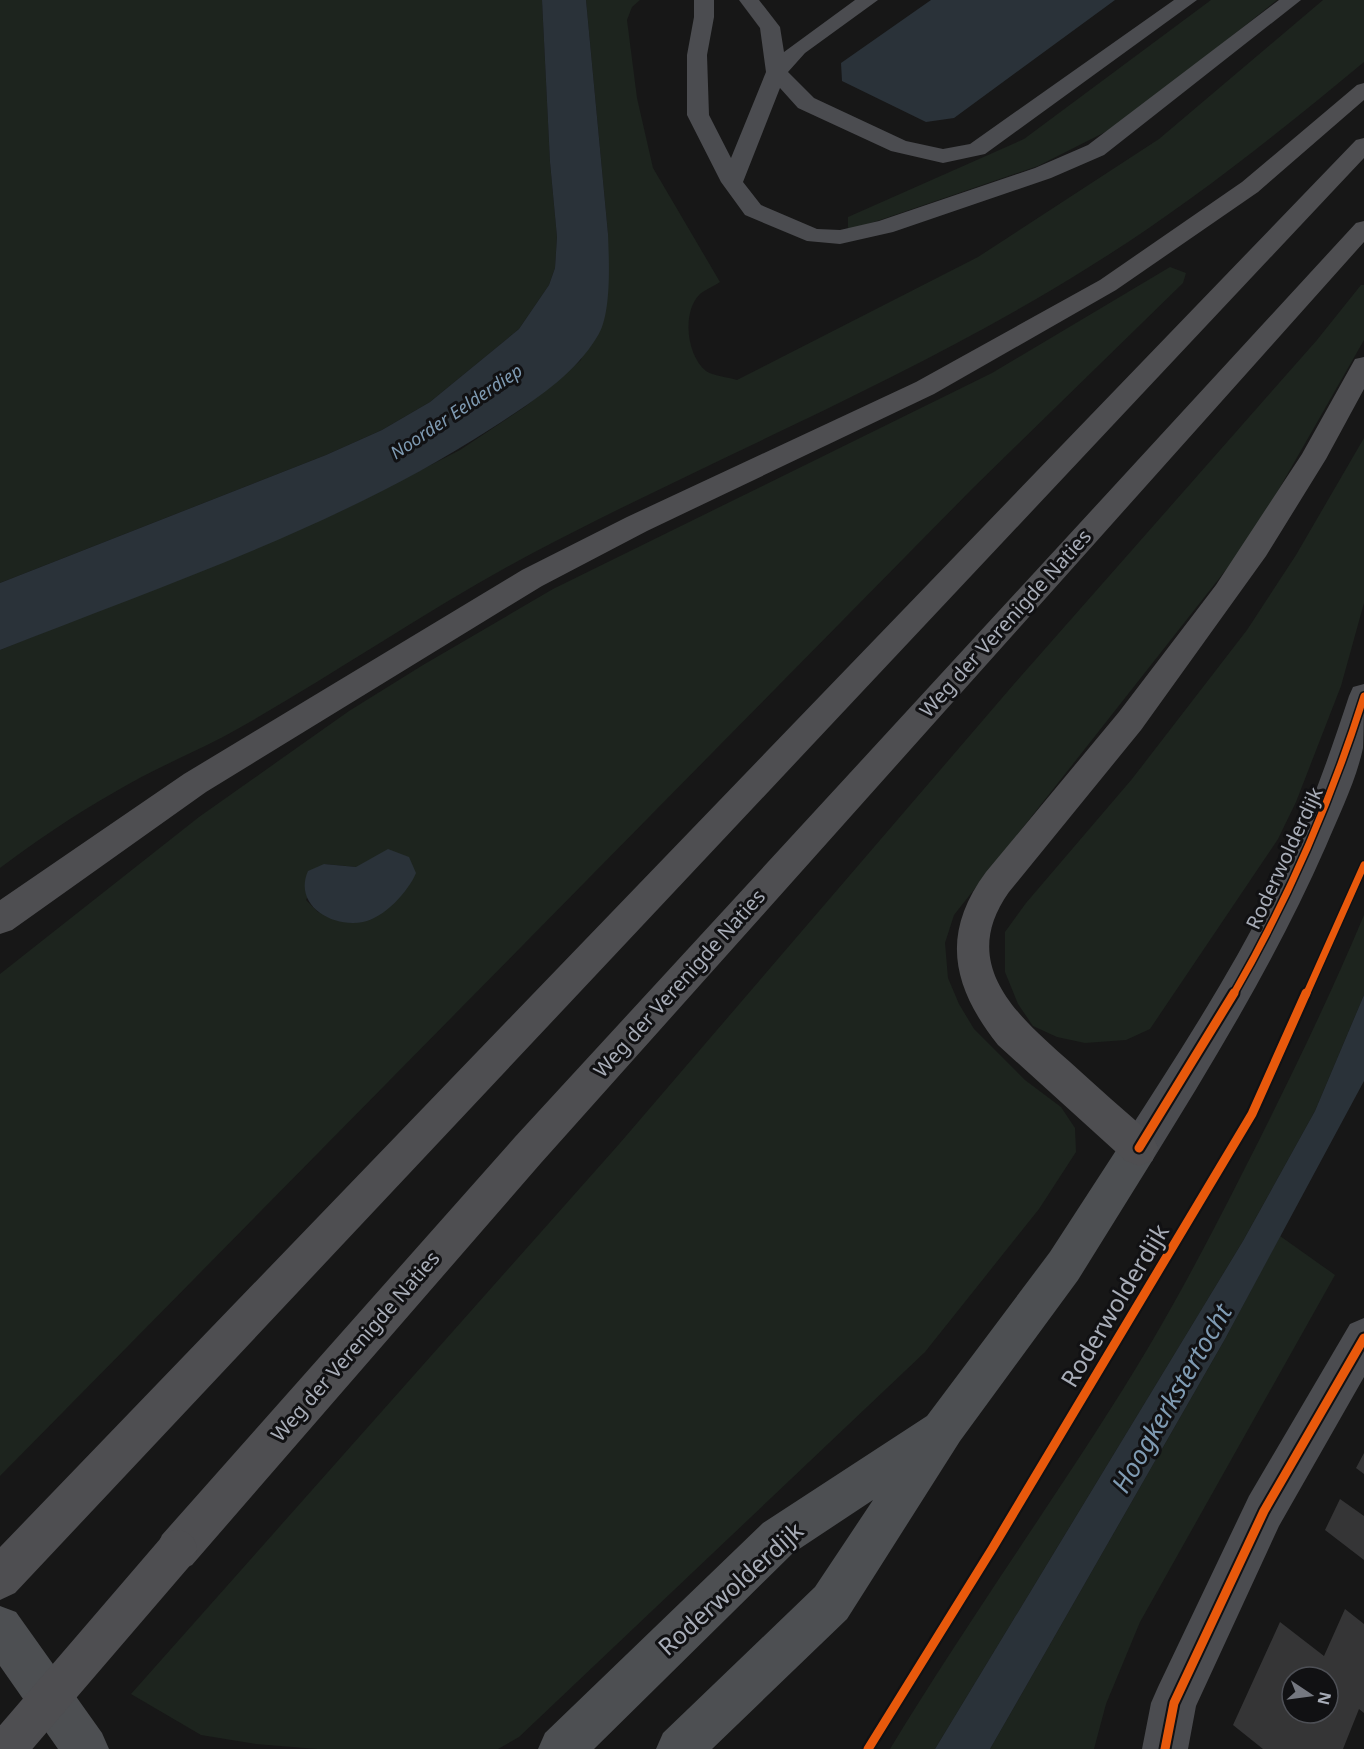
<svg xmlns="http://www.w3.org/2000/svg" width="1364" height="1749" font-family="'Noto Sans',sans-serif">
<rect width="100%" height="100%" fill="#171717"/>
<path fill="#1d241e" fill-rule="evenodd" d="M0 0H542L550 162 557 237 555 268 549 285 519 329 430 402 382 430 326 455 0 583Z
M586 0H640L632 7 627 20 637 98 653 168 720 282C714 286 705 290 700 294 682 311 686 355 706 371 713 376 728 377 737 380L978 257 1159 139 1323 0H1364V62C1276 135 1186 207 1089 267 911 379 714 457 529 555 430 608 338 672 241 727 199 751 154 768 113 793 74 815 36 841 0 868V650L339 512 460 450 526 406 581 360 608 234Z
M1211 0H1277L1123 123 1038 166 848 231V217L1024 139Z
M1170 267 1186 273 1183 283 972 489 0 1476V974L199 817 349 711 423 665 553 589 992 373ZM324 864 356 867 343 921 318 912 306 900Z
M1361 285H1364V340L1251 538 954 915 945 943 948 978 959 1004 974 1029 1025 1080 1061 1107 1075 1128 1076 1152 1039 1209 925 1352 519 1737 498 1749H317L256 1744 201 1735 131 1694 620 1143 1014 684 1317 340Z
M1364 438V603L1341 686 1296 802 1278 839 1150 1029 1126 1040 1085 1043 1057 1037 1033 1026 1018 1004 1005 972V932L1026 903 1132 779 1247 630 1296 555Z
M1364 915V995L1315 1111 1243 1241 935 1749H890C961 1632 1040 1520 1113 1405 1162 1329 1204 1249 1245 1168 1287 1085 1328 1001 1364 915Z
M1280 1236 1335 1275 1140 1622 1106 1704 1094 1749H990L1225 1339Z"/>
<path fill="#2a3239" d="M542 0H586L608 234C609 261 612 315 597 337 573 377 530 403 492 428 341 526 166 584 0 650V583L326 455 382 430 430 402 519 329 549 285 555 268 557 237 550 162Z
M931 0H1115L954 118 926 122 842 81 841 63Z
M388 849 409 857 416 873C408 892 384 918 363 922 332 928 293 905 308 871L324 864 356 867Z
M1364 995V1081L1225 1339 990 1749H935L1243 1241 1315 1111Z"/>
<path fill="#353536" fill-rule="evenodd" d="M1364 1453V1474L1356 1468Z
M1340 1499 1364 1516V1560L1325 1530Z
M1345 1609 1364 1624V1713L1359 1709 1343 1749H1263L1233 1725 1280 1622 1324 1656ZM1292 1677H1328V1713H1292Z"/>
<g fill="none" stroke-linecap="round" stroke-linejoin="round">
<path fill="#4b4c50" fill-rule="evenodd" d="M694 0H714V17L707 55 709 115 731 158 766 72 760 28 739 0H759L780 27 784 52 855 0H878L805 53 788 72 814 98 906 141 943 149 970 144 1174 0H1197L985 154 943 163 891 151 798 108 780 88 743 182 761 205 817 229 840 230 879 221 1035 168 1088 145 1279 0H1301L1104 155 1051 178 893 232 840 244 807 241 745 215 721 182 687 115V55L694 17Z
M1364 684C1364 704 1364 728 1363 748 1356 781 1339 815 1326 846 1278 956 1215 1059 1152 1161L1139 1166 1126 1161 1120 1148 1126 1135C1182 1048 1239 961 1283 867 1310 811 1330 754 1349 696L1353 687Z
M1364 1318V1377L1279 1526 1196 1706 1188 1749H1142L1151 1703 1158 1687 1249 1496 1350 1324Z"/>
<path fill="#4d4f52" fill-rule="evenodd" d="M1139 1130 1152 1135 1158 1148 1152 1161 1078 1280 960 1441 847 1619 712 1749H656L663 1733 815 1587 873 1500 793 1553 594 1749H538L545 1733 763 1523 927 1416 1050 1252 1126 1135Z
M0 1606 16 1612 102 1733 109 1749H58L0 1666Z"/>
<path fill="#4e4e51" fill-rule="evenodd" d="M1364 83V100L1258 192 1116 290 934 394 647 531 542 586 206 792 12 930 0 934V900L184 774 522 570 627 517 916 382 1100 280 1242 182 1357 85Z
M1364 138V158L15 1593 0 1600V1547L1356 140Z
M1364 221V242L541 1163 192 1565 177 1572 162 1565 155 1550 162 1535 515 1137 1356 223Z
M1364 357V389L1326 459 1266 556 1141 730 1009 892C957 965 1018 1016 1070 1062 1097 1087 1125 1111 1152 1135L1158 1148 1152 1161 1139 1166 1126 1161 998 1045C952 987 940 934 986 872L1119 712 1216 585 1302 454 1355 359Z"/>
<path stroke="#4e4e51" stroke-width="40" d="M6 1749 177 1550"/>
<defs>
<path id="cycleway-far1" d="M1233 995C1288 900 1331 801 1364 696
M1306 995 1364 865"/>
<path id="cycleway" d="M1139 1148 1234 993
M868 1749 992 1549 1252 1114 1306 993
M1165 1749 1174 1703 1264 1511 1364 1338"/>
</defs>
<use href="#cycleway-far1" stroke="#111113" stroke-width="10"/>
<use href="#cycleway" stroke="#111113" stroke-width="13"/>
<use href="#cycleway-far1" stroke="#e8590c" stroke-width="7"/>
<use href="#cycleway" stroke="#e8590c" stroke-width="9"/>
</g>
<g text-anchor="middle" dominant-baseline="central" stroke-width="6" stroke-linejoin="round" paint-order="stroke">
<g font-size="18" font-style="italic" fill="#7f9bb3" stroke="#111113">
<text transform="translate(456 411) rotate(-34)">Noorder Eelderdiep</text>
</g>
<g font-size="20" fill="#a8adb8" stroke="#111113">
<text transform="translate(1005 623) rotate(-48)">Weg der Verenigde Naties</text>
<text transform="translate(1284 858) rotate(-65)">Roderwolderdijk</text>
<text transform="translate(679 983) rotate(-48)">Weg der Verenigde Naties</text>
<text transform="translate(355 1346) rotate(-49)">Weg der Verenigde Naties</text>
</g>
<g font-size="24" fill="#a8adb8" stroke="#111113">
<text transform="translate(1114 1305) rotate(-59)">Roderwolderdijk</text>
<text transform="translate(730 1588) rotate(-42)">Roderwolderdijk</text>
</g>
<g font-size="26" font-style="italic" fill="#7f9bb3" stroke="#111113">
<text transform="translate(1171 1398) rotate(-60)">Hoogkerkstertocht</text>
</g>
</g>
<g transform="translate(1310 1695) rotate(103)"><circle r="28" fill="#111113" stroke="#4d4f55" stroke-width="1.5"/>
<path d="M0-4.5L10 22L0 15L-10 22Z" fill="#757880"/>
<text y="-9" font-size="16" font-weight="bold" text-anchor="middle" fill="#a8adb8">N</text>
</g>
</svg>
